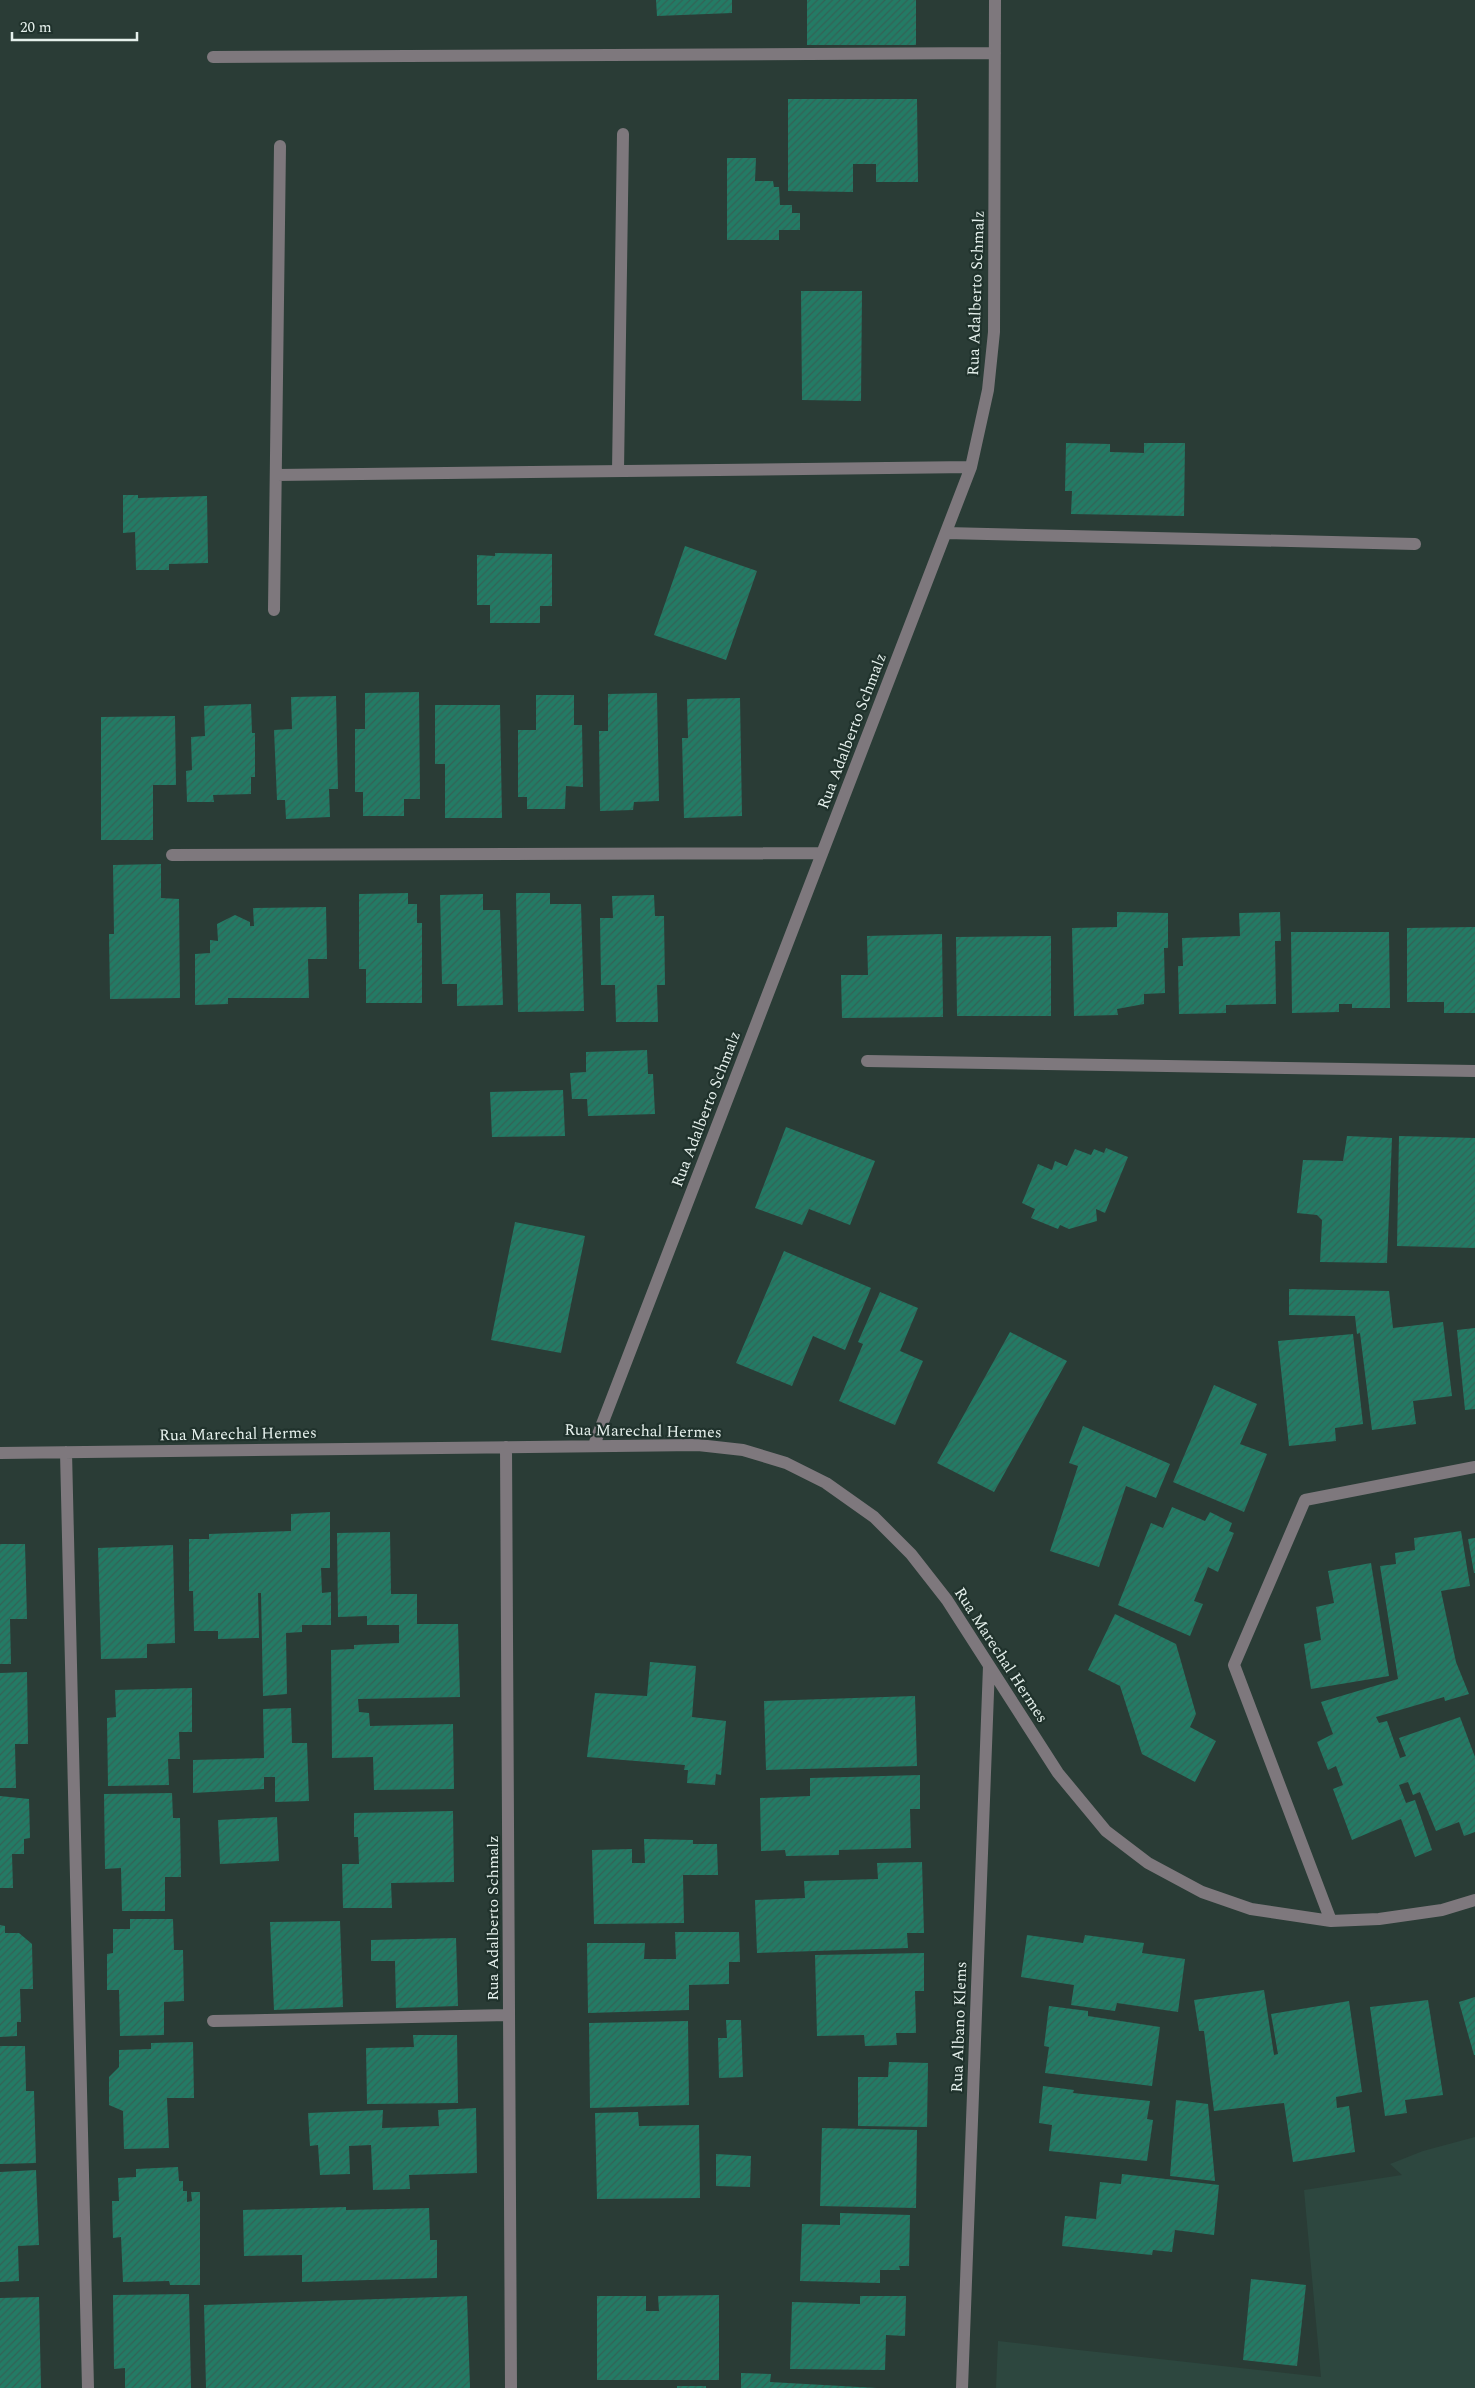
<svg xmlns="http://www.w3.org/2000/svg" width="1475" height="2388" font-family="Spectral,serif">
<defs>
<pattern id="building-hatch" width="6" height="6" patternUnits="userSpaceOnUse" patternTransform="scale(1.25)"><rect width="6" height="6" fill="#237b65"/><path d="M-1 1l2-2M0 6l6-6M5 7l2-2" fill="none" stroke="#346256"/></pattern>
</defs>
<rect width="100%" height="100%" fill="#2a3c36"/>
<path fill="#2d473f" d="M1475 2137V2388H996L998 2341 1321 2377 1304 2190 1402 2175 1390 2164 1423 2151Z"/>
<path fill="url(#building-hatch)" d="M656 0H732V13L657 16Z
M807 0H916V45H807Z
M788 99H917L918 182H876V164H853V192L788 191Z
M727 158H756L755 181H773L774 187H779L780 205H792V213H800V230H779V240H727Z
M801 291H862L861 401 802 400Z
M1066 443 1110 444V452L1144 453V443H1185L1184 516 1071 514 1072 491H1065Z
M123 495H138V498L207 496 208 563 169 564V570H136L135 532 123 533Z
M685 546 757 571 726 660 654 635Z
M495 553 552 554V606H540V623H490V605H477V555L495 556Z
M419 692 420 799H404V816H363V792H355V729H365V693Z
M657 693 659 801 634 802 633 810 600 811 599 731H608V694Z
M536 695H574V725H582L583 787 566 786 565 809H527V797H518V730H536Z
M336 696 338 789H329L330 817 286 819 285 800H277L274 730 292 729 291 697Z
M740 698 742 816 684 818 682 738H688L687 699Z
M251 704 252 733H255V777H251V794L213 795 214 802H187L186 771 192 770 191 737 205 736 204 706Z
M435 705H500L502 818H445V764H435Z
M175 716 176 785H153V840H101V717Z
M161 864V898L179 899 180 998 110 999 109 934H114L113 865Z
M408 893V904H417V923H422V1003H366V969H359V894Z
M516 893H550V904H581L584 1011 518 1012Z
M483 894V910H500L503 1005 457 1006V984H442L440 895Z
M654 895 655 916H664L665 985H657L658 1022H616L615 985H601L600 918H613L612 896Z
M326 907 327 959H308L309 998H228V1004L195 1005V954L210 953V940L218 941 217 924 235 915 250 922V926H254L253 908Z
M1117 912 1168 913V948H1164L1165 993 1144 994V1004L1117 1009 1118 1015 1074 1016 1072 928 1117 927Z
M1280 912 1281 941H1275L1276 1004 1226 1005V1013L1179 1014 1178 966H1183L1182 938 1240 936 1239 913Z
M1475 927V1013H1444V1002H1407V928Z
M1291 932H1389L1390 1008H1352V1004H1339V1012L1292 1013Z
M942 934 943 1017 842 1018 841 975H868L867 936Z
M1051 936V1016H957L956 937Z
M647 1050 648 1074H653L655 1114 588 1116 587 1099H572L570 1073 586 1072V1052Z
M563 1090 565 1136 492 1137 490 1092Z
M786 1127 875 1161 850 1225 809 1209 802 1225 755 1208Z
M1347 1136 1392 1138 1387 1263 1320 1262 1322 1220 1317 1215 1297 1213 1303 1160 1343 1161Z
M1399 1136 1475 1138V1248L1397 1246Z
M1106 1148 1128 1157 1105 1213 1096 1209 1097 1221 1069 1229 1060 1225 1058 1229 1031 1218 1035 1209 1022 1203 1038 1164 1052 1170 1055 1161 1067 1166 1075 1149 1091 1155 1094 1149 1104 1153Z
M515 1222 585 1236 561 1353 491 1340Z
M784 1251 871 1288 845 1350 813 1336 792 1386 736 1363Z
M1289 1289 1389 1291 1393 1328 1443 1322 1452 1396 1413 1401 1416 1424 1372 1430 1360 1333 1357 1334 1355 1316 1289 1315Z
M880 1292 918 1308 900 1351 923 1361 895 1425 839 1401 863 1344 858 1342Z
M1475 1328V1409L1465 1410 1457 1330Z
M1010 1332 1067 1361 994 1492 937 1463Z
M1353 1334 1363 1424 1335 1428 1336 1441 1289 1446 1278 1341Z
M1214 1385 1257 1404 1240 1444 1267 1454 1244 1512 1173 1482Z
M1083 1426 1170 1464 1156 1498 1126 1486 1099 1567 1050 1551 1078 1466 1069 1463Z
M1172 1507 1205 1521 1210 1512 1232 1523 1229 1531 1234 1533 1218 1572 1208 1567 1194 1601 1203 1604 1190 1636 1118 1605 1151 1523 1163 1528Z
M330 1512V1568H321L322 1593 331 1592V1625H302V1632L286 1633 287 1694 263 1696 261 1593H258L259 1638 218 1639V1631H194L193 1591H189V1539H209V1534L291 1531V1514Z
M1461 1531 1470 1586 1441 1591 1456 1662 1469 1694 1445 1701 1444 1697 1376 1717 1379 1723 1387 1721 1400 1758 1406 1756 1399 1738 1460 1717 1475 1757V1832L1464 1836 1459 1822 1436 1831 1420 1792 1413 1795 1408 1782 1399 1785 1406 1803 1415 1800 1432 1850 1415 1857 1401 1819 1352 1840 1333 1789 1343 1785 1336 1766 1328 1770 1317 1742 1333 1734 1321 1702 1398 1679 1380 1566 1396 1564 1395 1553 1415 1550 1414 1538Z
M390 1532 391 1594H417V1624H458L460 1697 358 1699 359 1712 369 1713 370 1726 453 1724 454 1789 374 1790 373 1757 332 1758 331 1650 354 1649V1645L399 1643V1625H367V1616L338 1617 337 1533Z
M1475 1538V1573H1474L1468 1539Z
M0 1544H25L27 1619H10L11 1664H0Z
M173 1545 175 1643 147 1644V1658L101 1659 98 1548Z
M1371 1563 1389 1676 1311 1689 1304 1644 1321 1640 1316 1607 1334 1603 1328 1571Z
M1115 1614 1176 1644 1196 1714 1190 1727 1216 1741 1195 1782 1142 1754 1120 1686 1088 1670Z
M650 1662 696 1666 692 1717 726 1721 721 1775 716 1774 715 1785 687 1783 688 1770H684L685 1765 587 1757 595 1693 647 1696Z
M27 1672 28 1744H15L16 1788H0V1673Z
M192 1688V1732H179L180 1759H168L169 1785 108 1786 107 1718 116 1717 115 1690Z
M915 1696 917 1766 766 1770 764 1701Z
M291 1708 292 1743H307L309 1801 275 1802V1777H264V1789L193 1793V1760L264 1758 263 1709Z
M920 1775V1809H910L911 1848 839 1850V1855L786 1856 785 1850 761 1851 760 1798 810 1796V1778Z
M172 1793 173 1818H180L181 1877H165V1911H122L121 1868 105 1869 104 1794Z
M0 1796 29 1799 30 1838 24 1839V1854H12L13 1888H0Z
M453 1811 454 1882 391 1883 392 1908H343L342 1864H359L358 1837H354V1813Z
M277 1817 279 1861 220 1864 218 1820Z
M644 1839 693 1840V1844H717L718 1875H683L684 1923 594 1924 592 1850 632 1849V1863H645Z
M922 1862 924 1933H907L908 1948 757 1953 755 1900 805 1898 804 1881 878 1879 877 1863Z
M130 1919H173L174 1950H183L184 2001 164 2002V2035L120 2036 119 1990H107V1954L113 1953V1929H130Z
M340 1921 343 2007 274 2010 270 1922Z
M0 1925 5 1926V1933H19L32 1944 33 1989H20L21 2022H17V2036L0 2037Z
M675 1932H739L740 1962H729V1984L689 1985V2010L588 2013 587 1943H645L644 1959H676Z
M1027 1935 1083 1943 1085 1935 1144 1943 1142 1953 1185 1959 1178 2012 1117 2003 1115 2011 1071 2005 1074 1985 1021 1977Z
M456 1938 458 2006 396 2008 395 1961H371V1940Z
M924 1953V1991H915L916 2033H896L897 2045 865 2046 864 2035 817 2036 815 1955Z
M1264 1990 1274 2055 1278 2054 1271 2014 1349 2001 1362 2092 1336 2097 1337 2108 1349 2106 1355 2152 1293 2162 1284 2103 1214 2111 1204 2031H1199L1194 2000Z
M1475 1997V2055H1474L1459 2002Z
M1428 2000 1443 2095 1405 2100 1407 2113 1385 2116 1370 2007Z
M1049 2006 1088 2011V2016L1160 2027 1152 2086 1045 2073 1049 2047 1044 2046Z
M726 2020H741L743 2077 719 2078 718 2038H727Z
M688 2021 689 2105 590 2108 589 2023Z
M413 2035H457L458 2103 367 2104 366 2048 414 2047Z
M193 2042 194 2098H167L169 2148 124 2149 123 2111 109 2105V2077L119 2067V2050L151 2049V2043Z
M0 2046H25L26 2091H34L36 2163 0 2164Z
M889 2062 928 2063 927 2127 858 2126V2077H888Z
M1043 2086 1074 2090 1073 2093 1150 2101 1147 2119 1153 2120 1147 2161 1049 2151 1052 2125 1039 2123Z
M1176 2100 1208 2104 1215 2181 1170 2176Z
M476 2108 477 2173 409 2175 410 2189 373 2190 371 2145 349 2146 350 2174 320 2175 318 2145 310 2146 308 2113 383 2110 382 2128 439 2126 438 2110Z
M638 2112 639 2126 699 2125 700 2198 597 2199 595 2113Z
M822 2128 917 2130 916 2208 820 2206Z
M716 2154 751 2156 750 2187 716 2186Z
M178 2167 179 2181H183V2191H187V2202L192 2201 191 2192H200V2285H170L169 2281 123 2282 121 2237 113 2238 112 2201H119L118 2178 136 2177V2169Z
M36 2170 39 2245 18 2246 19 2281 0 2282V2172Z
M1122 2174 1219 2185 1214 2235 1175 2230 1172 2252 1153 2250 1152 2255 1062 2246 1065 2216 1096 2219 1100 2182 1121 2184Z
M346 2207V2210L429 2208 430 2240H437V2278L302 2282V2255L244 2256 243 2210Z
M840 2213 910 2215 909 2266H899L900 2270H880V2283L800 2281 802 2224 840 2225Z
M1251 2279 1306 2285 1297 2366 1243 2360Z
M189 2294 191 2388H125V2368L114 2369 113 2295Z
M719 2295V2380H597V2296H646V2311H659L658 2296Z
M467 2296 470 2388H206L204 2305Z
M860 2296H906L905 2336 886 2335 885 2370 790 2369 792 2302 860 2304Z
M39 2297 41 2388H0V2298Z
M741 2373 771 2374 770 2382 877 2388H741Z
M677 2386H706V2388H677Z"/>
<g fill="none" stroke-linecap="round" stroke-linejoin="round">
<path stroke="#7e787d" stroke-width="12" d="M213 57 995 53
M618 471 623 134
M276 475 971 467
M946 533 1415 544
M274 610 280 146
M172 855 822 853
M867 1061 1475 1071
M594 1445 971 467 988 390 994 332 995 0
M506 1447 511 2388
M66 1452 88 2388
M0 1453 698 1445 743 1450 786 1463 826 1483 874 1517 911 1554 947 1600 1058 1773 1106 1831 1148 1863 1202 1892 1251 1909 1331 1921 1379 1919 1442 1910 1475 1900
M1331 1921 1234 1665 1305 1500 1475 1467
M213 2021 509 2015
M962 2388 989 1666"/>
</g>
<g text-anchor="middle" dominant-baseline="central" stroke-width="4.5" stroke-linejoin="round" paint-order="stroke">
<g font-size="16" fill="#e5f0ec" stroke="#20322c">
<text transform="translate(976 293) rotate(-88)">Rua Adalberto Schmalz</text>
<text transform="translate(852 731) rotate(-69)">Rua Adalberto Schmalz</text>
<text transform="translate(706 1109) rotate(-69)">Rua Adalberto Schmalz</text>
<text transform="translate(643 1431) rotate(1)">Rua Marechal Hermes</text>
<text transform="translate(238 1434) rotate(-1)">Rua Marechal Hermes</text>
<text transform="translate(1001 1655) rotate(57)">Rua Marechal Hermes</text>
<text transform="translate(493 1918) rotate(-90)">Rua Adalberto Schmalz</text>
<text transform="translate(959 2027) rotate(-88)">Rua Albano Klems</text>
</g>
</g>
<path d="M12 32v8h125v-8" fill="none" stroke="#e5f0ec" stroke-width="2.5"/>
<text x="20" y="32" font-size="15" fill="#e5f0ec" stroke="#20322c" stroke-width="4" paint-order="stroke">20 m</text>
</svg>
